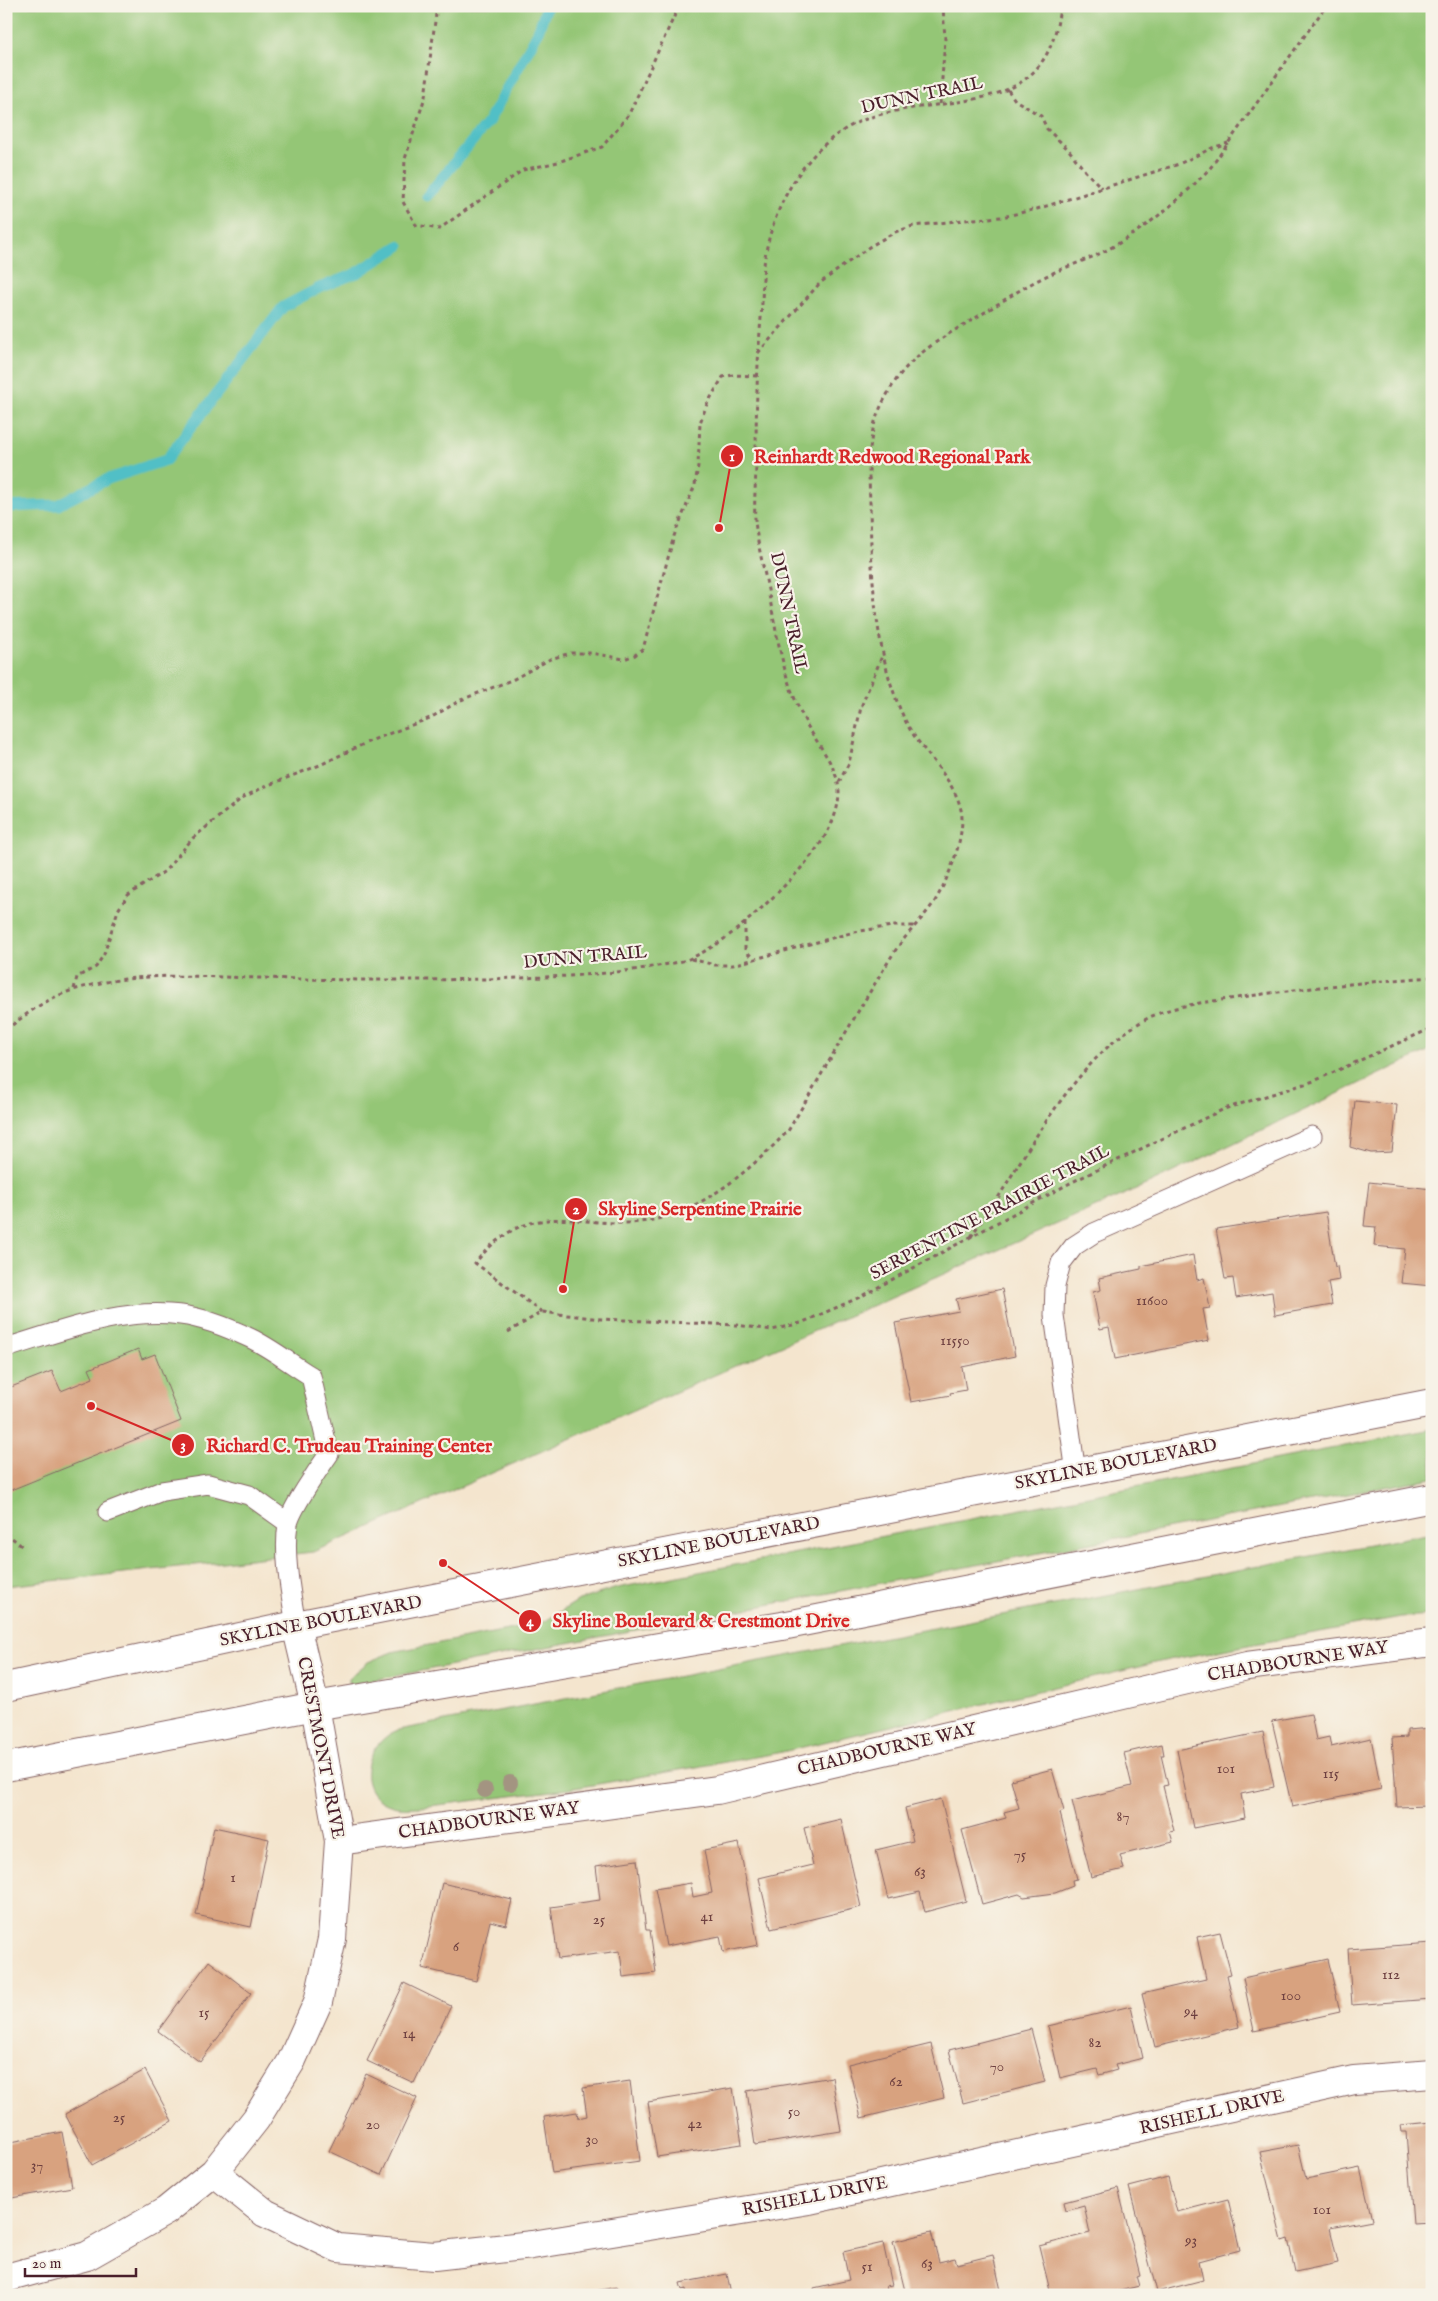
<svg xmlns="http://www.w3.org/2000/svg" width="1438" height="2301" font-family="'IM FELL English',serif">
<rect width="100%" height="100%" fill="#f7f3e8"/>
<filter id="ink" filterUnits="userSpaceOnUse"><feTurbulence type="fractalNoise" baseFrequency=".02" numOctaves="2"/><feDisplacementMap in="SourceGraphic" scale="10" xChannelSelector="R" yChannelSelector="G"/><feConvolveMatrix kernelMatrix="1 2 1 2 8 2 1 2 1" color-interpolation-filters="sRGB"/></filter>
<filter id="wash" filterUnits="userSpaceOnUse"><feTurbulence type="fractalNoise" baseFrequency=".0096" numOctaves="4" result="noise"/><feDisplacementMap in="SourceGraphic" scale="20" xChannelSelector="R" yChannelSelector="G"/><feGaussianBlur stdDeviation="1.12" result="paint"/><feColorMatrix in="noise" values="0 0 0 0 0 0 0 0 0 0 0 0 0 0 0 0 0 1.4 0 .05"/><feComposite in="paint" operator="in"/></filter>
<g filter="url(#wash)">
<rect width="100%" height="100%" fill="#f4e5ce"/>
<path fill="#94c676" stroke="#6f7250" d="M6 6H1432V1049L1148 1184 313 1552 6 1586Z
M1432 1429V1478L353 1684 349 1682V1678L368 1662 392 1652 534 1625 545 1621 579 1600 617 1588Z
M1432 1533V1615L1401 1617 1168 1660 778 1753 569 1789 421 1807C413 1807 404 1808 397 1807 352 1798 361 1745 398 1730Z"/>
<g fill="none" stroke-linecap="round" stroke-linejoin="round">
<path stroke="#51bfc6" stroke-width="11" d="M427 196 488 122 537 34 547 6
M6 507 58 505 108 479 166 460 283 307 319 288 357 273 399 246"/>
</g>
<g id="blocks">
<path fill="#d8a27f" d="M1355 1101 1397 1105 1392 1152 1371 1153 1350 1147Z
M1369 1182 1432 1189V1286L1401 1283 1405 1249 1374 1246 1376 1227 1364 1226Z
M1326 1212 1335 1267 1337 1266 1339 1280 1328 1282 1332 1305 1275 1315 1272 1292 1236 1298 1233 1278 1225 1279 1216 1229Z
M1193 1255 1197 1280 1204 1278 1210 1308 1203 1309 1209 1340 1115 1359 1109 1327 1100 1329 1093 1292 1101 1290 1099 1278 1141 1269V1266Z
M1002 1289 1015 1356 962 1367 966 1390 950 1393 951 1395 911 1402 895 1323 959 1311 956 1299Z
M138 1349 142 1359 155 1354 181 1421 6 1492V1389L52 1371 61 1391 93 1378 89 1369Z
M1311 1714 1316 1740 1329 1737 1331 1747 1371 1738 1381 1789 1292 1807 1272 1721Z
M1432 1728V1785H1426L1427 1806 1397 1807 1392 1738 1407 1737V1730Z
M1263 1732 1274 1787 1241 1794 1245 1818 1193 1828 1177 1750Z
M1162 1744 1164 1755H1161L1168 1785 1163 1786 1174 1831 1170 1832 1173 1842 1120 1855 1124 1869 1091 1877 1072 1801 1132 1786 1124 1753Z
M1052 1769 1064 1811 1060 1813 1077 1879 1072 1880 1073 1886 1055 1893 1024 1897 1019 1894 982 1904 962 1830 1006 1818 1004 1812 1019 1808 1011 1780Z
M941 1799 966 1901 925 1912 920 1892 888 1899 876 1850 913 1841 905 1808Z
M841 1819 861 1907 771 1929 759 1878 813 1865 804 1828Z
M214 1827 269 1839 251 1927 196 1915Z
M739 1843 758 1945 723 1952 720 1936 666 1946 655 1889 691 1883 693 1897 712 1893 704 1850Z
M637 1860 646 1930H650L656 1973 623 1977 620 1951 558 1959 551 1907 600 1900 596 1866Z
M442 1883 512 1900 506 1925 490 1921 476 1981 422 1968Z
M1220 1932 1231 1974 1227 1975 1239 2027 1155 2047 1142 1994 1206 1979 1197 1937Z
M1432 1943V1999L1352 2005 1348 1949Z
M1328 1959 1340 2012 1254 2031 1243 1978Z
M209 1961 251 1993 200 2062 158 2031Z
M404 1983 451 2006 414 2083 367 2061Z
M1131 2006 1143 2058 1115 2065 1117 2070 1099 2075 1097 2069 1060 2078 1048 2026Z
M1031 2029 1045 2082 963 2103 949 2050Z
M931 2044 944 2098 861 2118 848 2064Z
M145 2070 172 2121 92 2165 65 2114Z
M366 2074 417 2098 381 2175 329 2151Z
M832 2077 841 2131 755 2145 747 2091Z
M630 2081 640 2161 552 2173 544 2117 577 2112 578 2118 587 2116 583 2088Z
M733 2088 742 2144 657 2157 648 2102Z
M1432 2122V2223L1413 2224 1406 2132H1401L1400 2125Z
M62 2132 72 2187 6 2199V2143Z
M1298 2145 1306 2179 1360 2168 1372 2220 1330 2228 1338 2263 1295 2272 1288 2239 1282 2241 1260 2152Z
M1168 2177 1177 2212 1228 2199 1240 2250 1199 2261 1203 2280 1157 2292 1129 2187Z
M1118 2188 1140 2275 1136 2276 1139 2286 1104 2295H1051L1039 2246 1090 2233 1084 2206 1066 2211 1064 2202Z
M931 2232 939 2262 955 2258 957 2264 993 2255 1002 2295H906L893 2242Z
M883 2243 892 2285 886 2286 888 2295H815L814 2288 849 2280 843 2252Z
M727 2274 731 2295H687L686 2289 682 2290 680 2283Z
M617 2287 618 2295H577V2294Z"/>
</g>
</g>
<g filter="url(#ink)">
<use href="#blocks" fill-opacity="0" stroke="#866464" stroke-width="1"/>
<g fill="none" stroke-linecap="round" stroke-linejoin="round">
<defs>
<path id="lane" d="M6 1348C62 1331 122 1307 181 1315 204 1318 229 1328 250 1338 271 1348 291 1364 311 1376L329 1454C319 1468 291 1509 288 1524 283 1554 291 1595 296 1625
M1076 1473 1054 1315 1055 1286 1061 1263 1074 1246 1094 1233 1312 1136
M108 1512 162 1491 208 1484 249 1495 288 1523"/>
<path id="street" d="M339 1841 717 1790 1247 1666 1432 1642
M214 2172 265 2213 338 2248 434 2256 532 2245 809 2200 1354 2080 1432 2074
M6 2278 87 2256 166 2211 214 2172 256 2119 291 2062 318 2002 332 1939 339 1841 315 1706 296 1625"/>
<path id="secondary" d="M6 1687 296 1625 1432 1403
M6 1767 315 1706 782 1626 1432 1498"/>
</defs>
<use href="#lane" stroke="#866464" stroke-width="21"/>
<use href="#street" stroke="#866464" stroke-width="30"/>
<use href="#secondary" stroke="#866464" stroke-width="30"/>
<path stroke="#866464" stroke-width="3" stroke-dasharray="4 4" stroke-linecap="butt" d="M437 6 425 97 405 159 403 202 416 225 439 229 523 170 558 162 602 147 629 114 679 6
M1008 90 1015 100 1041 116 1047 129 1068 149 1085 171 1102 188
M940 104 945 40 943 6
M758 353 820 283 869 247 895 232 913 226 973 219 1002 217 1037 209 1179 164 1212 148 1228 143
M839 782 849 763 861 707 882 656
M745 922V950L755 960
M691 959 715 965H733L854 932 892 926H914
M74 989 77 977 96 967 104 954 118 910 128 895 165 871 193 838 242 798 266 786 320 765 370 741 430 718 461 700 514 679 550 659 571 653H591L624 659 635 655 643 649 674 536 695 485 698 466 700 423 707 404 723 377 733 375 757 376
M6 1030C28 1012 52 995 80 988 140 971 200 977 261 978 363 981 466 981 568 976 600 974 632 971 663 965 672 963 683 962 691 958 726 943 763 908 789 881 811 858 839 826 839 791 838 767 817 744 806 723 798 707 789 687 785 670 778 645 774 619 769 595 765 573 759 551 756 529 753 507 756 484 756 462 756 413 757 366 761 318 763 296 762 273 766 251 778 193 816 133 875 116 953 93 1049 119 1060 6
M971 1237C980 1221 992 1208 1001 1193 1037 1134 1085 1051 1148 1018 1174 1005 1207 1002 1236 998 1301 988 1366 982 1432 977
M542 1312 475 1263C537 1187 588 1238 661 1218 710 1205 753 1167 788 1131 823 1072 857 1012 893 954 905 935 922 920 935 901 948 879 961 847 962 821 963 785 921 753 906 722 874 657 871 574 870 502 869 480 868 457 872 435 875 415 885 397 896 380 917 350 952 332 982 314 1005 300 1027 284 1051 274 1067 266 1085 261 1101 253 1138 235 1184 197 1211 167L1326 6
M508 1332 542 1312 601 1319 736 1325 772 1330 801 1323 858 1298 1072 1182 1224 1109 1314 1081 1432 1028
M6 1533 24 1548"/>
<use href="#lane" stroke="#fff" stroke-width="19"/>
<use href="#street" stroke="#fff" stroke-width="28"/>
<use href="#secondary" stroke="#fff" stroke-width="28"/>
</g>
<g fill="#a39481">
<circle cx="510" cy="1783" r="8"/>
<circle cx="485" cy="1790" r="8"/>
</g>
</g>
<g text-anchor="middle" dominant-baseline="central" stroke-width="4.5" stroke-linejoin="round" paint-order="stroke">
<g font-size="15" fill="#6e4040">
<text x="1152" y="1300">11600</text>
<text x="955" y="1340">11550</text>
<text x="1226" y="1768">101</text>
<text x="1331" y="1773">115</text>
<text x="1123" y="1816">87</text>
<text x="1020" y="1854">75</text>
<text x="920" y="1871">63</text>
<text x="233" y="1877">1</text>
<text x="707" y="1916">41</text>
<text x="599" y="1919">25</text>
<text x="456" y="1946">6</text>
<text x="1391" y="1974">112</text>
<text x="1291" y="1995">100</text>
<text x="1191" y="2011">94</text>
<text x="204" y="2012">15</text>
<text x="409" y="2033">14</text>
<text x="1095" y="2042">82</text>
<text x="997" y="2066">70</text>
<text x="896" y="2081">62</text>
<text x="794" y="2111">50</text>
<text x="119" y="2117">25</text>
<text x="695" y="2123">42</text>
<text x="373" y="2124">20</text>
<text x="592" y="2139">30</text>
<text x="37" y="2165">37</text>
<text x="1322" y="2209">101</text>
<text x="1191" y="2240">93</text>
<text x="927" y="2263">63</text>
<text x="867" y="2266">51</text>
</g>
<g font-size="18" fill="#4a1f2b" stroke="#f7f3e8">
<text transform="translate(922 96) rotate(-12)">DUNN TRAIL</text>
<text transform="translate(788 613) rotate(78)">DUNN TRAIL</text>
<text transform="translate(585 958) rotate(-5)">DUNN TRAIL</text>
<text transform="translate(990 1213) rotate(-28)">SERPENTINE PRAIRIE TRAIL</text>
<text transform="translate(1116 1465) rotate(-11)">SKYLINE BOULEVARD</text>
<text transform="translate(719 1543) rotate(-11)">SKYLINE BOULEVARD</text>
<text transform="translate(321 1622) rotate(-11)">SKYLINE BOULEVARD</text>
<text transform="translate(1298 1662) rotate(-9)">CHADBOURNE WAY</text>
<text transform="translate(320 1748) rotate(79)">CRESTMONT DRIVE</text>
<text transform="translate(887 1750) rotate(-13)">CHADBOURNE WAY</text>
<text transform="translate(489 1821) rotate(-8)">CHADBOURNE WAY</text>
<text transform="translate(1212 2113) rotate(-13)">RISHELL DRIVE</text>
<text transform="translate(815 2197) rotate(-11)">RISHELL DRIVE</text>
</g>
</g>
<path fill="none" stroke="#d62828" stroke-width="2" d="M719 528L732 456M563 1289L576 1209M91 1406L183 1445M443 1563L530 1621"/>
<g fill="#d62828" stroke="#f7f3e8" stroke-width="2">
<circle cx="719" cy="528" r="5"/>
<circle cx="563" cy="1289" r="5"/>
<circle cx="91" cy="1406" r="5"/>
<circle cx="443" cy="1563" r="5"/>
<circle cx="732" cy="456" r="12"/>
<circle cx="576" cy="1209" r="12"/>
<circle cx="183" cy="1445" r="12"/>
<circle cx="530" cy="1621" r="12"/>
</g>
<g font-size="15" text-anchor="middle" font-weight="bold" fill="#fff">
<text x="732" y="461">1</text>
<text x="576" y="1214">2</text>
<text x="183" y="1450">3</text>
<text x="530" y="1626">4</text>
</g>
<g font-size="19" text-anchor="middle" font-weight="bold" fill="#d62828" stroke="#f7f3e8" stroke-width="4.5" stroke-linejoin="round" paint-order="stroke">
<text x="892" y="463">Reinhardt Redwood Regional Park</text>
<text x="700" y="1215">Skyline Serpentine Prairie</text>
<text x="349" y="1452">Richard C. Trudeau Training Center</text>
<text x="701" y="1627">Skyline Boulevard &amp; Crestmont Drive</text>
</g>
<rect width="1438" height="2301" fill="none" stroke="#f7f3e8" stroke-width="25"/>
<path d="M25 2268v8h111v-8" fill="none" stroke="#4a1f2b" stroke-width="2.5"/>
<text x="32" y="2268" font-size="15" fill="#4a1f2b" stroke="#f7f3e8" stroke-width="4" paint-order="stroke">20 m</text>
</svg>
